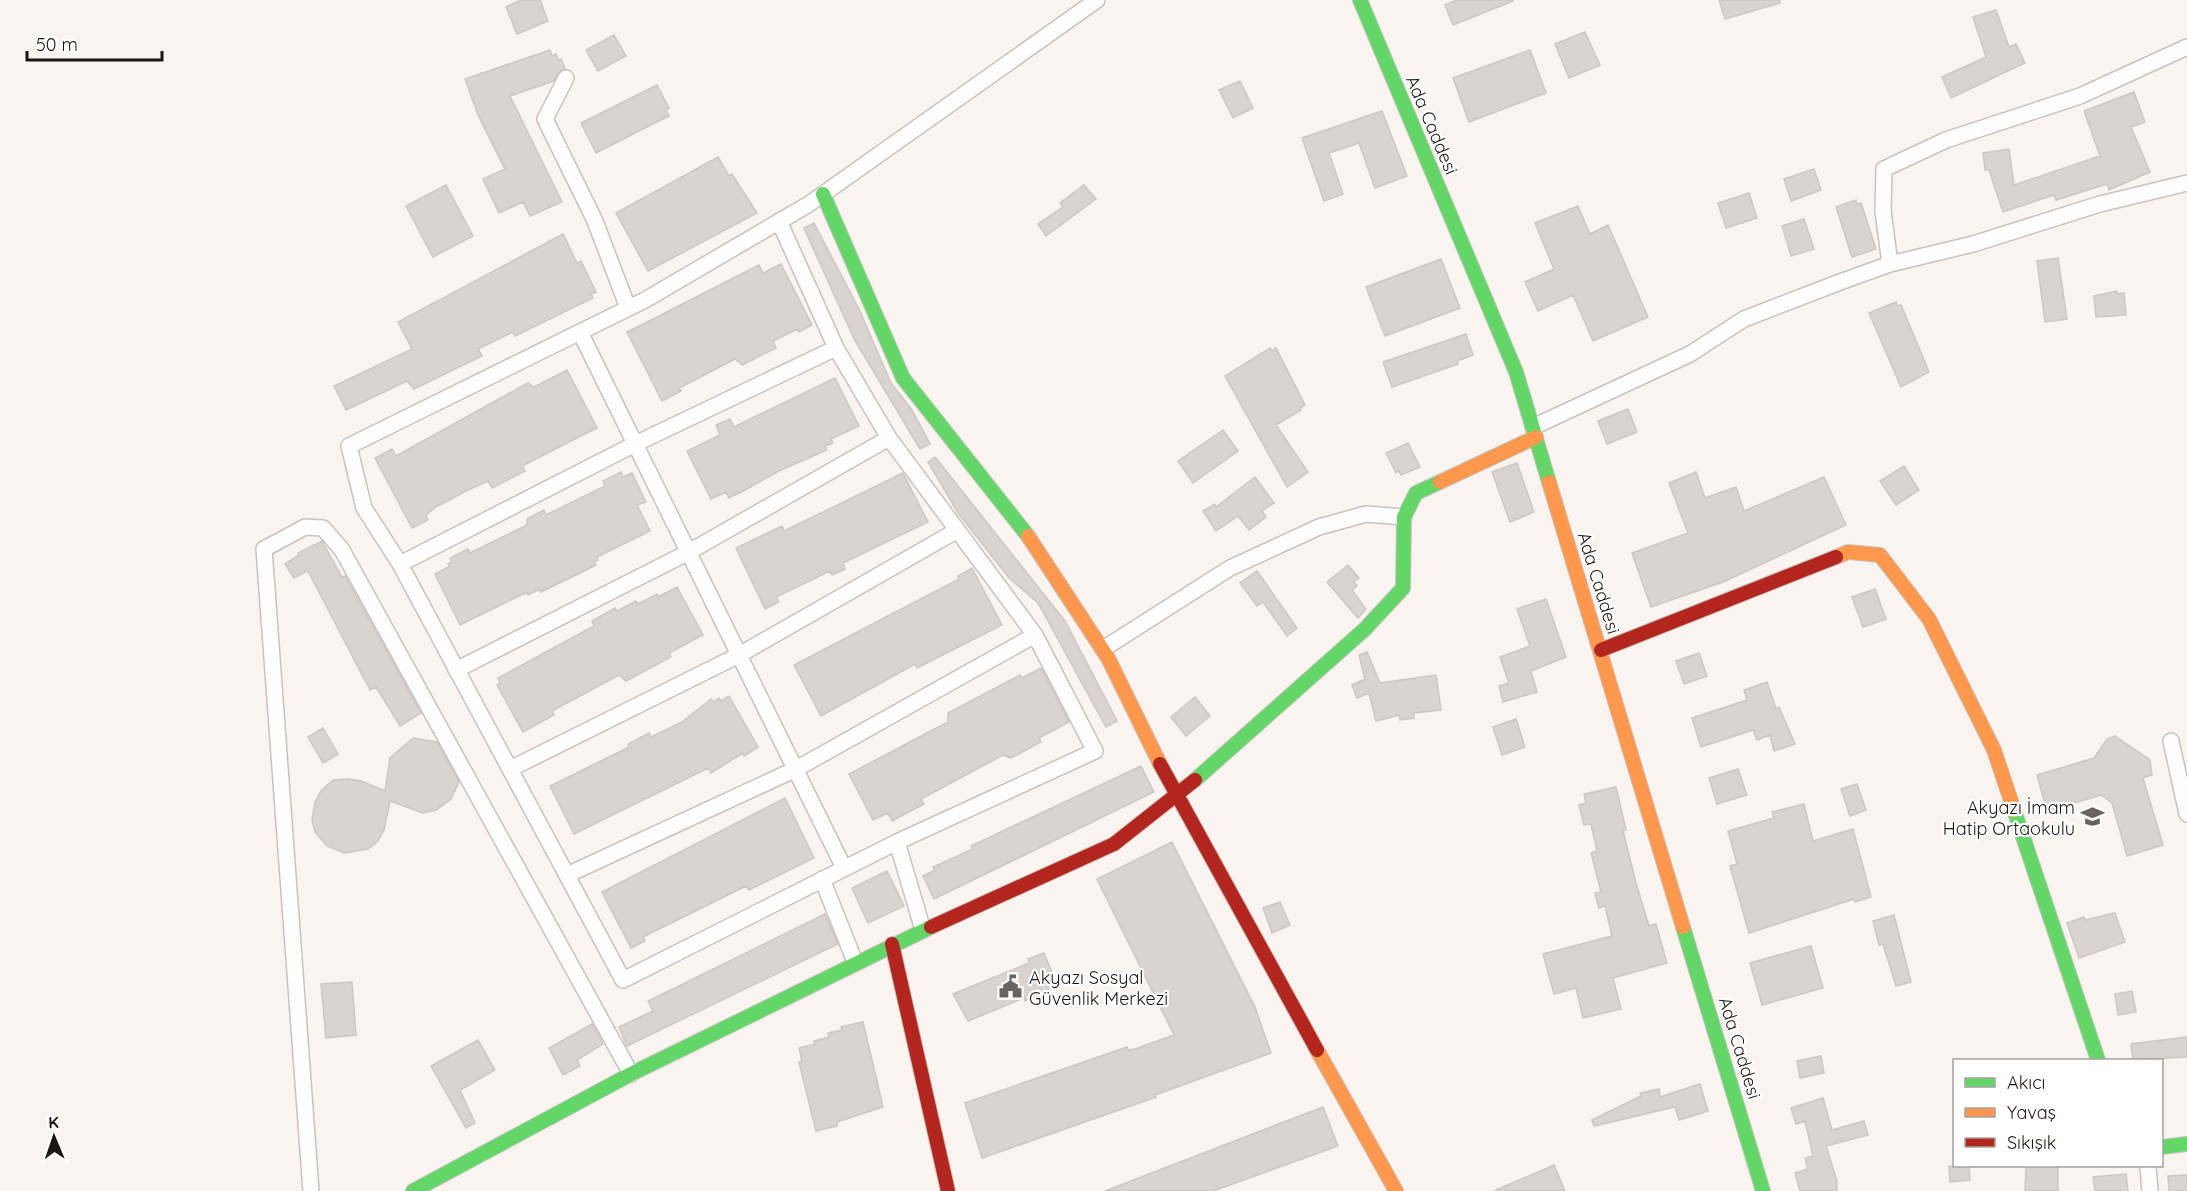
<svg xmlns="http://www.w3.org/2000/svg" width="2187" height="1191" font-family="Quicksand,sans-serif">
<rect width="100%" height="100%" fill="#f9f4ef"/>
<path fill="#dad4d0" stroke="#cdc7c3" stroke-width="1.5" d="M521 0H540L548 21 517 34 506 7Z
M1457 0H1513V1L1453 25 1445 5Z
M1719 0H1780V3L1725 19Z
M1996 10 2009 47 2016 44 2025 63 1951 98 1942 77 1986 57 1973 17Z
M1585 32 1600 65 1569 78 1555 44Z
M614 35 626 56 598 71 586 50Z
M550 50 552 56 556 54 558 60 561 59 565 68 558 73 554 81 510 96 562 202 530 216 523 202 499 213 483 179 505 169 478 115 465 79Z
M1530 50 1546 93 1469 122 1453 78Z
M1240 81 1253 108 1233 118 1219 90Z
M657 85 669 108 666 110 669 116 596 153 581 123Z
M2134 92 2145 122 2131 127 2150 172 2109 190 2107 184 2056 200 2054 195 2003 212 1989 170H1985L1983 153 2009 149 2014 185 2100 156 2084 111Z
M1382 111 1407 176 1375 188 1359 143 1329 153 1343 194 1324 201 1302 138Z
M718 157 729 176 732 174 757 213 648 271 616 213Z
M1814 169 1821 190 1791 201 1784 179Z
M446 185 473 236 433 257 406 206Z
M1084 185 1096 199 1046 236 1038 224 1063 207 1060 203Z
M1749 193 1757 218 1726 228 1718 203Z
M1856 200 1857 204 1861 203 1876 249 1852 257 1836 207Z
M1578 206 1590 234 1608 225 1648 317 1593 341 1573 295 1538 311 1525 282 1554 269 1535 223Z
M1804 219 1814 249 1791 256 1782 226Z
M814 223 859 309 891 383 912 410 930 444 920 449 854 339 804 228Z
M563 234 577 263 581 261 596 292 591 294 593 298 515 336 513 332 478 349 482 356 414 389 407 381 346 410 334 386 412 349 398 322Z
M2058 258 2067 319 2045 322 2037 261Z
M1441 259 1460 308 1385 336 1366 287Z
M781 264 812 325 799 332 797 329 773 341 776 348 742 365 735 359 679 388 681 391 662 401 627 332 759 265 763 273Z
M2117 291V294L2124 293 2126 315 2096 317 2094 296Z
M1896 302 1898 306 1901 305 1929 372 1901 387 1869 313Z
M1466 334 1473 355 1457 361 1458 364 1392 387 1383 362Z
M1270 348 1272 351 1276 348 1305 405 1300 408 1301 410 1276 425 1308 472 1287 487 1225 376Z
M567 370 597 428 522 466 525 471 492 488 488 481 466 491 436 507 426 515 428 520 412 528 375 458 392 449 396 456 528 383 534 387Z
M835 378 859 426 831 439 833 443 825 446 827 450 779 471 745 490 729 498 726 492 711 499 687 451 720 435 716 425 730 419 734 427Z
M1628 409 1637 432 1607 444 1598 421Z
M1223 430 1238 451 1193 483 1178 461Z
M1408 443 1420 467 1401 475 1399 471 1396 473 1386 453Z
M935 457 1065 621 1117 721 1106 727 1038 603 1009 578 958 513 928 462Z
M1517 463 1534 512 1510 522 1492 472Z
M1904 466 1919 490 1896 505 1880 481Z
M621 472 623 477 632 473 646 502 637 505 650 531 597 557 598 560 594 562 596 565 578 574 541 592 540 589 528 595 527 592 460 625 435 574 450 566 448 564 452 562 450 558 468 549 470 553 527 525V519L544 510 546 515 605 486 603 481Z
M1696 472 1705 498 1736 487 1744 511 1824 477 1846 525 1723 582 1651 607 1632 553 1688 533 1669 483Z
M903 473 928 522 843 563 845 569 832 575 830 571 776 597 779 602 765 609 736 548 782 526 784 531Z
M1255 477 1274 503 1262 511 1266 517 1249 530 1238 516 1216 531 1203 511 1215 504 1216 507Z
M322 541 342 577 345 576 421 713 400 726 376 687 370 690 309 573 307 571 294 578 285 564 299 555 298 553Z
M1348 565 1359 578 1354 582 1357 586 1352 590 1366 609 1358 618 1327 582Z
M972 568 1002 625 917 668 915 664 821 716 794 665 959 579 958 576Z
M1257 571 1297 628 1287 636 1263 602 1257 606 1240 583Z
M677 587 703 635 669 653 671 657 626 681 619 675 552 711 554 715 523 732 497 685 500 683 498 678 594 626 592 621 615 608 617 611 636 601 638 604 657 594 658 597Z
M1875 589 1886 619 1863 627 1852 597Z
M1546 599 1566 657 1531 671 1537 692 1503 702 1499 686 1509 683 1500 657 1530 646 1517 609Z
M1367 652 1380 683 1436 675 1441 710 1414 713V718L1400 720 1399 715 1376 721 1369 693 1357 698 1352 685 1365 679 1359 655Z
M1699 653 1707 676 1684 684 1676 661Z
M1041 668 1069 722 1039 738 1041 742 1011 758 1003 755 921 799 924 804 892 821 888 813 873 820 849 774 948 722V713L1020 675 1022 678Z
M1767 682 1776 709 1779 707 1795 744 1774 751 1770 735 1757 740 1753 730 1701 747 1692 718 1747 700 1744 690Z
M729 696 758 747 744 756 743 753 711 773 708 768 574 834 550 786 629 747 628 744 649 733 651 737 682 722 711 699 713 702 719 698 721 701Z
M1195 697 1210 716 1186 736 1171 717Z
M1516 719 1525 747 1502 755 1493 727Z
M323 728 338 754 323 763 308 737Z
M2115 736 2150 760 2152 775 2143 778 2163 845 2127 856 2112 803 2101 795 2047 811 2037 775 2094 758 2107 739Z
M413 738 437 742 459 782 451 799 436 810 423 813 390 801 384 830 378 841 368 849 344 853 327 846 315 832 312 820 315 802 321 791 333 780 349 779 361 781 385 791 390 758Z
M1141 766 1154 792 934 899 923 876 935 870 933 867 973 849 971 846Z
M1738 769 1747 795 1717 804 1709 778Z
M1857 784 1866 810 1850 816 1841 789Z
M1616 787 1626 830 1623 831 1636 883 1649 926 1656 924 1667 963 1613 978 1621 1009 1583 1018 1576 988 1554 994 1543 954 1612 936 1605 906 1599 908 1595 893 1601 892 1591 853 1597 851 1591 824 1584 825 1579 805 1586 803 1584 794Z
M785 798 814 858 749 890 746 886 643 937 645 941 631 948 602 892Z
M1804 804 1813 841 1853 829 1871 897 1855 902 1854 899 1749 933 1730 866 1737 864 1728 831 1774 818 1772 812Z
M1172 842 1255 1007 1271 1053 1155 1095 1156 1097 982 1158 965 1103 1127 1047 1128 1050 1135 1049 1174 1035 1097 879Z
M887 871 904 906 868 923 852 888Z
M1280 902 1290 925 1272 933 1263 908Z
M2115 913 2125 942 2079 958 2067 923 2084 917 2085 920Z
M825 914 838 944 627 1046 619 1027 653 1011 648 1001Z
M1894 915 1911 982 1896 986 1883 944 1879 945 1873 921Z
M1811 946 1823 988 1762 1005 1750 963Z
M1044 953 1057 985 1025 1001 1024 998 968 1021 953 994 1029 963 1028 959Z
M352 982 356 1035 326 1038 321 984Z
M2132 991 2136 1012 2118 1015 2115 994Z
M863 1022 883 1107 837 1122V1126L816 1131 799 1062 802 1061 799 1048 815 1044 814 1041 829 1037 828 1033 842 1030 841 1027Z
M592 1024 603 1044 577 1060 580 1066 563 1075 549 1048Z
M2187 1037V1057L2133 1060 2131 1044Z
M478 1040 495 1070 460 1090 475 1123 466 1128 431 1066Z
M1821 1056 1824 1073 1800 1078 1797 1061Z
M1700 1084 1708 1111 1679 1120 1675 1107 1594 1126 1592 1120 1641 1096 1640 1093 1659 1089 1660 1097Z
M1823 1098 1832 1130 1864 1121 1868 1135 1826 1146 1837 1181V1191H1800L1795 1173 1808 1169 1805 1158 1813 1156 1805 1121 1796 1124 1791 1108Z
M1323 1107 1338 1146 1213 1191H1105Z
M1554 1165 1565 1191H1494Z
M1949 1166H1969L1970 1180 1950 1182Z
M2026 1166H2058V1191H2025Z
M2126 1174 2128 1191H2095L2093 1177Z
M2187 1175V1191H2169L2168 1176Z"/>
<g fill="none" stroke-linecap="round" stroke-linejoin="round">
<defs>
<path id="street" d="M566 78 545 119 595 221 628 308
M779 221 836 348 889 438 1035 635 1095 751 897 842 623 980 400 564 364 508 349 446 645 300 809 204 1097 0
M1890 264 1883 211 1884 169 1946 140 2080 96 2187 47
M580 332 844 868
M1533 427 1690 354 1744 319 1840 282 1890 264 1973 244 2100 204 2187 183
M400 564 635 444 836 348
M1103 649 1230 568 1319 527 1366 514 1404 517
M456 670 687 553 889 438
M2171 741 2187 814
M510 769 739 655 956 531
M897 842 923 930
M567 875 796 769 1035 635
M822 879 855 962
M2148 1166 2150 1191
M311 1191 264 549 305 527 323 528 342 550 631 1074"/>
<path id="fast" d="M1360 0 1516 372 1549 482
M823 194 903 378 1028 536
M1195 780 1365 629 1403 588 1404 517 1416 493 1440 482
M2014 810 2098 1060
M1683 927 1763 1191
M2162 1147 2187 1144
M413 1191 631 1074 931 927"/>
<path id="slow" d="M1440 482 1536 437
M1549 482 1683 927
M1028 536 1108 658 1160 764
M1836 557 1848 552 1880 555 1929 619 1994 750 2014 810
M1317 1050 1396 1191"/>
<path id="jam" d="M1601 650 1836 557
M1160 764 1317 1050
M931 927 1114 844 1195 780
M892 944 948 1191"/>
</defs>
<use href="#street" stroke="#c8c2be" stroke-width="18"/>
<use href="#fast" stroke="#c8c2be" stroke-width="16"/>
<use href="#slow" stroke="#c8c2be" stroke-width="16"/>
<use href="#jam" stroke="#c8c2be" stroke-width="16"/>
<use href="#street" stroke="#fefdfd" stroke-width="15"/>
<use href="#fast" stroke="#63d668" stroke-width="14"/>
<use href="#slow" stroke="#ff974d" stroke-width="14"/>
<use href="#jam" stroke="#b3261e" stroke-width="14"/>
</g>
<defs>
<symbol id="school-bare" viewBox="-9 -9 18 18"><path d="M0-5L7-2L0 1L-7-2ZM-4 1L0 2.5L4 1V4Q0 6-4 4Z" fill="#69645f" stroke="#fff" stroke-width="2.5" paint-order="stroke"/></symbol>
<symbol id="civic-bare" viewBox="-9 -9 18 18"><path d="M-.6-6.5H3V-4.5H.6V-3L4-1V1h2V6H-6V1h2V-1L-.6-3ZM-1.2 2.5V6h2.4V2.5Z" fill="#69645f" stroke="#fff" stroke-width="2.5" paint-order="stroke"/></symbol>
</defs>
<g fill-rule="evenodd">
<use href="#school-bare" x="2076" y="800" width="33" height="33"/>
<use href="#civic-bare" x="994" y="970" width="33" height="33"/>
</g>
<g text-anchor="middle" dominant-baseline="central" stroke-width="4.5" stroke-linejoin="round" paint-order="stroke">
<g font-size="18" fill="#1c1612" stroke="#fff">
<text transform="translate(1432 125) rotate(67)">Ada Caddesi</text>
<text transform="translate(1599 583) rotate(73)">Ada Caddesi</text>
<text transform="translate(1740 1048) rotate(73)">Ada Caddesi</text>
</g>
<g font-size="18" fill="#1c1612" stroke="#fff" text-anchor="end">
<text x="2075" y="807">Akyazı İmam<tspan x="2075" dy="21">Hatip Ortaokulu</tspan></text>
<text x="1029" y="977" text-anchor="start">Akyazı Sosyal<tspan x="1029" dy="21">Güvenlik Merkezi</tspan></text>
</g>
</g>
<rect x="1953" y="1059" width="210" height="108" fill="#ffffff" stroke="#a4a2a0" stroke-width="1.5"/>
<rect x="1965" y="1078" width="30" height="9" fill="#63d668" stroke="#a4a2a0" stroke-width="1.5"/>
<text x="2007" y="1089" font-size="18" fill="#1c1612">Akıcı</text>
<rect x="1965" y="1108" width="30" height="9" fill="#ff974d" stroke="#a4a2a0" stroke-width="1.5"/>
<text x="2007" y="1119" font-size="18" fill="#1c1612">Yavaş</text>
<rect x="1965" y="1138" width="30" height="9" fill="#b3261e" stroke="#a4a2a0" stroke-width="1.5"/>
<text x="2007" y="1149" font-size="18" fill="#1c1612">Sıkışık</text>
<g transform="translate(54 1137) rotate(358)" stroke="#ffffff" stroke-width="4.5" paint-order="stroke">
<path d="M0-4.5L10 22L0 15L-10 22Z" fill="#1c1612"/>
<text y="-9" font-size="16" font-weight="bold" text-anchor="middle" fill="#1c1612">K</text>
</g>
<path d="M27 51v9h135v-9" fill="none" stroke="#1c1612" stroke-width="3"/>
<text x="36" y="51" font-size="18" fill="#1c1612" stroke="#ffffff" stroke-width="4.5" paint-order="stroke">50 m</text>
</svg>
